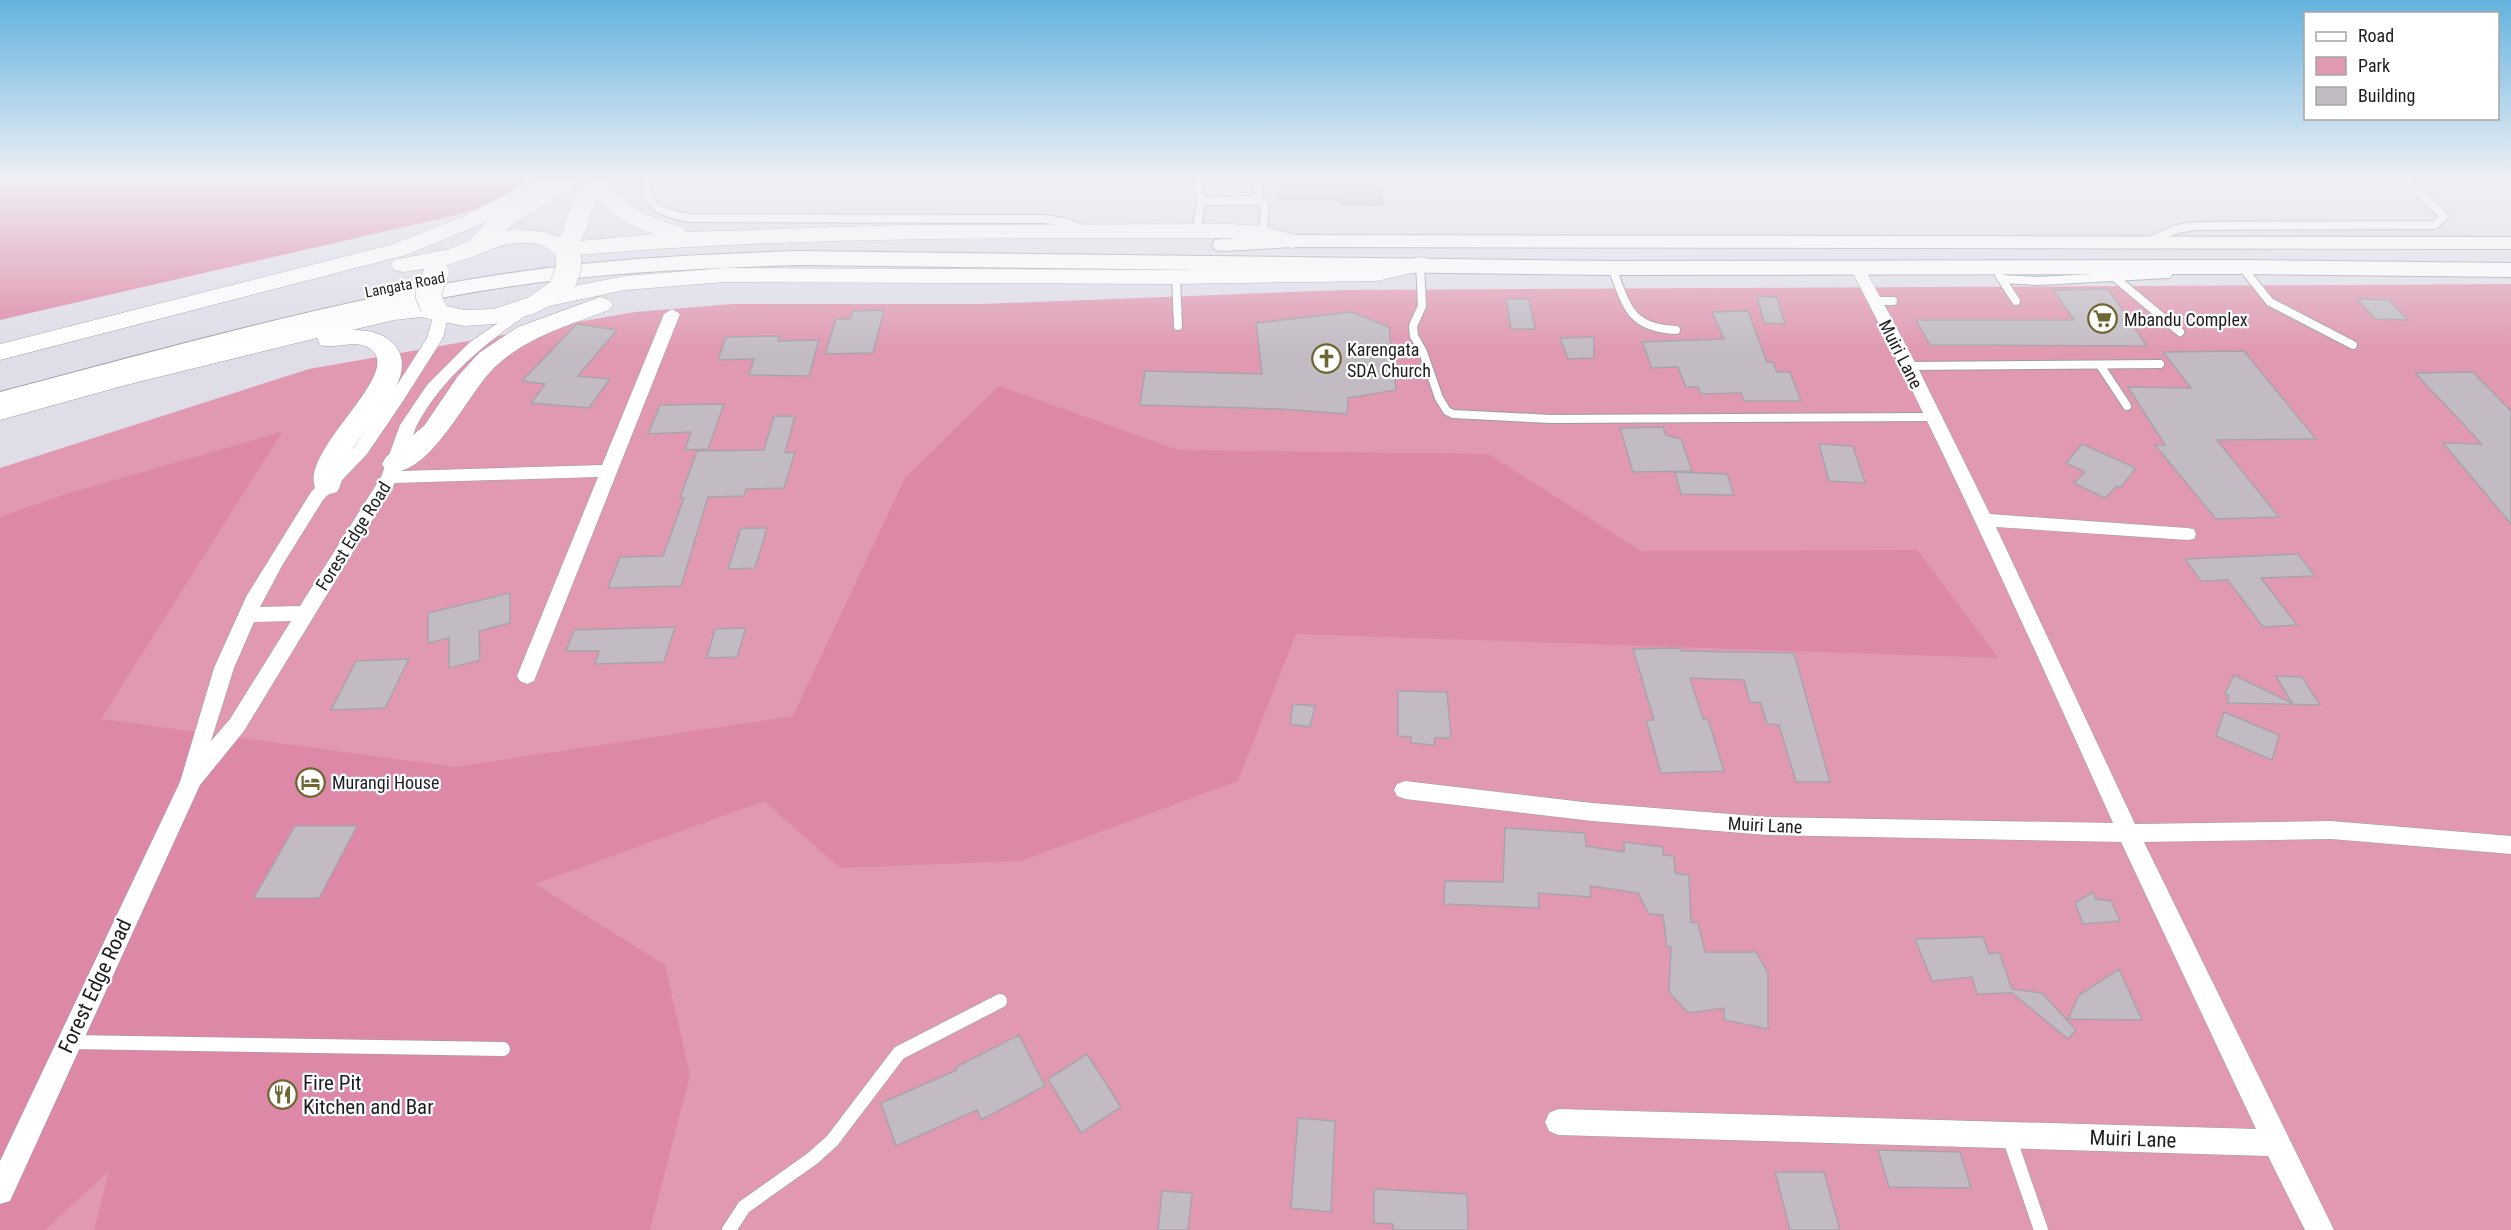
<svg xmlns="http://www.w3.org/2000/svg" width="2511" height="1230" font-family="'Roboto Condensed',sans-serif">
<rect width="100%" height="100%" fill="#dedde8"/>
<path fill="#e099b1" d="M2511 284V1230H0V468L309 369 635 312 732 304H981L1344 290Z"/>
<path fill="#dd88a6" d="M0 180H525L505 197 465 213 0 320Z
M999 386 1178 450 1488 454 1641 551 1917 550 1998 658 1296 634 1238 781 1021 861 840 868 764 801 535 884 665 965 690 1075 650 1230H94L109 1171 45 1230H0V517L63 495 282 432 101 719 455 767 793 716 905 478Z"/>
<path fill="#c2bbc3" stroke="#aaa3ab" stroke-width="1.5" d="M1277 180H1380L1383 205 1339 204V199H1277Z
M2108 289 2147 346 1930 345 1916 320H2074L2053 290Z
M1757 296 1777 297 1785 324 1764 323Z
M1506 299H1529L1535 329H1511Z
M2357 299 2389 300 2408 320 2375 319Z
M884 310 873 353 825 354 836 319H850L853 311Z
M1748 311 1767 362H1773L1777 372H1790L1801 401H1744L1741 393 1701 394 1698 387H1686L1678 367 1652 368 1642 342 1724 339 1712 312Z
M1351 312 1389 327 1396 390 1348 398 1347 414 1280 409 1140 405 1145 371 1262 374 1256 323Z
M577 324 617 330 578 376 610 379 589 408 531 403 545 384 522 381Z
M780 336 778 341 819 340 809 376 749 375 754 359 718 360 726 337Z
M1594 337V358L1568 359 1560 338Z
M2244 351 2316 439 2217 440 2279 517 2216 519 2155 445H2165L2128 387 2191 388 2163 352Z
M2473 372 2511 411V524L2443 443 2482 444 2415 373Z
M724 404 708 449 685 450 691 432 648 434 660 405Z
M774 416H795L785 453 795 452 784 488 746 489 744 496 708 497 681 586 608 588 620 557 663 556 684 498H680L697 451 764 450Z
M1663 427 1666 435 1681 439 1692 471 1633 472 1620 428Z
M1819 444 1853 446 1865 483 1829 481Z
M2082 444 2136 468 2120 488 2117 486 2105 498 2074 483 2085 472 2066 463Z
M1675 472 1727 474 1734 495 1681 494Z
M741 528H767L755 568 728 569Z
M2298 554 2315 576 2261 578 2297 625 2263 627 2228 580 2201 581 2185 559Z
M510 593V623L479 631 480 660 449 668V638L428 643V613Z
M675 627 664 662 595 664 599 651H566L574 630Z
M746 628 737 657 707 658 715 629Z
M1680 648 1681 651 1794 653 1830 782H1796L1779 725 1767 724 1761 703 1750 702 1744 680 1690 678 1703 719H1708L1724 771 1661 773 1646 720H1654L1633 649Z
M409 659 385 708 331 710 356 661Z
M2234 675 2292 703 2276 676 2302 677 2320 705 2227 703 2229 696 2225 694Z
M1398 691 1447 692 1451 738H1435L1434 745 1411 743V737L1398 736Z
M1293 704 1315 706 1310 727 1290 724Z
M2224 712 2279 735 2272 760 2216 736Z
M295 826H357L319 898H254Z
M1505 828 1585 833 1586 846 1624 852V842L1663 847V855L1674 856 1675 873 1689 875 1691 922 1698 923 1705 952H1756L1768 973V1029L1724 1020V1008L1688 1013 1669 992 1671 947H1667L1663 915 1649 914 1638 893 1590 886 1591 897 1538 893 1539 908 1444 904 1445 881 1503 882Z
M2093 892 2096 899 2111 901 2120 921 2083 924 2075 903Z
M1983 937 1989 954 1999 952 2012 989 2042 993 2076 1030 2068 1039 2012 993 1977 994 1972 977 1932 981 1915 939Z
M2119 969 2142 1020 2068 1019 2079 995Z
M1019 1035 1045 1086 981 1120 977 1110 896 1146 881 1103 957 1070 956 1067Z
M1087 1054 1121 1107 1081 1133 1048 1079Z
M1298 1118 1335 1121 1331 1212 1291 1208Z
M1878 1150 1960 1152 1971 1188 1889 1187Z
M1775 1172H1824L1840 1230H1790Z
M1374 1189 1467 1194 1468 1230H1393V1224L1374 1223Z
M1162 1191 1192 1193 1188 1230H1158Z"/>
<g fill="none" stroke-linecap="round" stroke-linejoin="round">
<defs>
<path id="service-far1" d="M646 180C643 208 666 214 689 218L1044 219 1065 222 1084 230
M1197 180 1201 201
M1258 180V200
M1197 231 1201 201 1258 200 1265 205 1263 233
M2147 242 2177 229 2195 226 2435 225 2444 216 2406 180
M1420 264 1422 306 1413 326 1414 336 1423 352 1439 398 1447 411 1453 414 1551 419 1932 417
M2242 267 2270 302 2353 345
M1612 268C1627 306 1629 328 1676 330
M1999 275 2016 301
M2113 276 2180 332
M1176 277 1178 326
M2002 279 2038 281 2168 274
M1874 301H1893
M2100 365 2127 406
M1909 366 2160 364"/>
<path id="service" d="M70 1042 503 1049
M2009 1137 2041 1230
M729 1230 744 1207 813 1158 832 1141 899 1053 1000 1001"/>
<path id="minor" d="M1857 263 1864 267 1917 366 1990 514 2187 528 2194 529 2196 534 2194 539 2187 540 1996 527 2135 824 2331 821 2511 836V854L2331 839 2144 842 2334 1230H2305L2268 1156 1558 1135 1549 1131 1545 1122 1549 1113 1558 1109 2256 1129 2121 842 1768 835 1592 821 1405 799 1397 796 1394 790 1397 784 1405 781 1592 803 1768 817 2113 823C2029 636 1944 449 1850 267Z
M527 303 532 305 535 308 532 311C487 342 442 377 416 427 410 441 407 456 401 471L602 465 664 314 672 309 680 314 534 681 527 684 520 681 517 676 598 477 395 483 244 731 200 785 10 1201 0 1204V1161L180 782 214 668 246 597 311 492 355 446 381 410 427 338 435 310 441 308 449 313 443 338 403 401 367 454 323 500 283 564 260 607 300 606 381 477 400 425 427 385 470 342ZM291 621 230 719 211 741 234 668 254 622Z"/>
<path id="secondary" d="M1292 235 2511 237V249L1292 247 1223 251 1215 250 1212 245 1215 240 1223 239Z
M799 251 1612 261 2242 260 2511 263V277L2242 274 1612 275 799 265C701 268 603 272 506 287 334 313 168 364 0 408V392C167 348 334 300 504 274 602 259 701 254 799 251Z"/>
<path id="primary" d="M532 180H558L538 196 501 216 406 255 0 360V344L390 245 467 215Z
M589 180H605C627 207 650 219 683 227L687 232 897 225 1230 224 1263 226 1300 236 1304 241 1300 246 1292 248 1262 240 1230 238C1013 238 796 236 579 255L576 259C558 264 555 250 540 245 533 242 524 243 516 243 496 245 481 255 463 260 444 267 423 269 403 272L394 270 391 265 394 260 449 249 476 238 516 229 546 232 569 242 654 234C624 225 603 210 586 184Z
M1420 257 1429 259 1432 264 1429 269 1377 281 1176 284 725 282 625 290 549 306 533 314 494 324 464 326 421 317 394 320 352 330C370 330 386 333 397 348 418 379 366 427 350 453 341 466 345 480 337 492L327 495 317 492C292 452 416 367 365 346 352 341 334 349 320 345L317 338 126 385 0 420V402L120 370 394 304 426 301 464 310 494 309 529 297 553 280 562 278 571 280 574 286 625 276 725 268 1176 270 1377 267Z
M600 297 609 300 613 305 609 310C570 325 529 336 497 365 469 389 429 482 386 471L382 464 386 457 424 426 458 376 479 353 518 327Z"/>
<path id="trunk" d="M555 180H582L578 185 516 222 487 249 478 251 469 249 466 244 488 220Z
M589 180H613C607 188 599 195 595 203 586 223 585 259 554 251L551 246 563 231 572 201Z"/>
</defs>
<use href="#service-far1" stroke="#9c9ca6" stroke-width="10"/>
<use href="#service" stroke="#9c9ca6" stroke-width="15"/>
<use href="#minor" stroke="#9c9ca6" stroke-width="1"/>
<use href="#secondary" stroke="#9c9ca6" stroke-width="2"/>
<use href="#primary" stroke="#9c9ca6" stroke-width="1"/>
<use href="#trunk" stroke="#9c9ca6" stroke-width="1"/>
<use href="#service-far1" stroke="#fff" stroke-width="8"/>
<use href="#service" stroke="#fff" stroke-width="14"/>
<use href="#minor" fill="#fff" fill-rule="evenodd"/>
<use href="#secondary" fill="#fff" fill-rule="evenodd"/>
<use href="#primary" fill="#fff" fill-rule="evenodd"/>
<use href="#trunk" fill="#fff" fill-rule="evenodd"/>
<defs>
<path id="primary-bridge" d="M563 284 569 266 568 254
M433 307 428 295 436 273"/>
</defs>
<use href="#primary-bridge" stroke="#9c9ca6" stroke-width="26" stroke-linecap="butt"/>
<use href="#primary-bridge" stroke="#fff" stroke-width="25"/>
</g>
<linearGradient id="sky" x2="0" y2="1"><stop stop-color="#63b3de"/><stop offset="0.51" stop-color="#f0f0f5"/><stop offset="1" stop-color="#f0f0f5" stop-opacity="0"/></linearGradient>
<rect width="2511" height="352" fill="url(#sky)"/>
<defs>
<symbol id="supermarket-ring" viewBox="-11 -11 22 22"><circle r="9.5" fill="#fff" stroke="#6e6733" stroke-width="1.5"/><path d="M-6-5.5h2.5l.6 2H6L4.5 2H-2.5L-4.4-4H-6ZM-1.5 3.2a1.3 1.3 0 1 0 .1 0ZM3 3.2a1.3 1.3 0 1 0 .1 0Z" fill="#6e6733"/></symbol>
<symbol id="church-ring" viewBox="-11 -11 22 22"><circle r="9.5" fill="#fff" stroke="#6e6733" stroke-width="1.5"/><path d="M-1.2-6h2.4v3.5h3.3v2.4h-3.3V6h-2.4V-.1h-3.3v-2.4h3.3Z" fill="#6e6733"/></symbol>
<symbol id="hotel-ring" viewBox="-11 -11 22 22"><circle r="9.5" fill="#fff" stroke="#6e6733" stroke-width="1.5"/><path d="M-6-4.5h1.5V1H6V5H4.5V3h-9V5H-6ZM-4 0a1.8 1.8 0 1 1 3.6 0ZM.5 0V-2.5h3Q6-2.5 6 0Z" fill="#6e6733"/></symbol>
<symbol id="restaurant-ring" viewBox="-11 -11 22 22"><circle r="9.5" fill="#fff" stroke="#6e6733" stroke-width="1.5"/><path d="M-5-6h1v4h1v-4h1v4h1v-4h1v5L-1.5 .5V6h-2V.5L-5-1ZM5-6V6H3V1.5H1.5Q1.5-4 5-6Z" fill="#6e6733"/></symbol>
</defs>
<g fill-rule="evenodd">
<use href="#supermarket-ring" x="2086" y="302" width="33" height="33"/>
<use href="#church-ring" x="1310" y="342" width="33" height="33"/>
<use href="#hotel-ring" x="294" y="766" width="33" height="33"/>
<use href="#restaurant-ring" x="266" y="1078" width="33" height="33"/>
</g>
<g text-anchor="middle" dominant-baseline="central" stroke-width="4.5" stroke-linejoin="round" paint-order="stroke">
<g font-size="15" fill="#1d1d21" stroke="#fff">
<text transform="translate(405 285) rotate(-11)">Langata Road</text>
</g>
<g font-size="18" fill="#1d1d21" stroke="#fff" text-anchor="start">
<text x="2124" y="319">Mbandu Complex</text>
<text x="1347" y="349">Karengata<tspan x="1347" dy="21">SDA Church</tspan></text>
<text x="332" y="782">Murangi House</text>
</g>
<g font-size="18" fill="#1d1d21" stroke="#fff">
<text transform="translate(1901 354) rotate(63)">Muiri Lane</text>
<text transform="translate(353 536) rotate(-58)">Forest Edge Road</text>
<text transform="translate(1765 825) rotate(3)">Muiri Lane</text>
</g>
<g font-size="21" fill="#1d1d21" stroke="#fff">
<text transform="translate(95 986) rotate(-65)">Forest Edge Road</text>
<text transform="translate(2133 1139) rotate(2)">Muiri Lane</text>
</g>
<g font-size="21" fill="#1d1d21" stroke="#fff" text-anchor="start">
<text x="303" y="1083">Fire Pit<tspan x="303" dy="24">Kitchen and Bar</tspan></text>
</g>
</g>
<rect x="2304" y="12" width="195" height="108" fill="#ffffff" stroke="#a5a5a6" stroke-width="1.5"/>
<rect x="2316" y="32" width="30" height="9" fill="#ffffff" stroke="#a5a5a6" stroke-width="1.5"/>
<text x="2358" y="42" font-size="18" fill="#1d1d21">Road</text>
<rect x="2316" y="57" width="30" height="18" fill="#e099b1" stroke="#a5a5a6" stroke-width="1.5"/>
<text x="2358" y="72" font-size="18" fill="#1d1d21">Park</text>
<rect x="2316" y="87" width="30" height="18" fill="#c2bbc3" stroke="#a5a5a6" stroke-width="1.5"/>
<text x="2358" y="102" font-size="18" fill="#1d1d21">Building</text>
</svg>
